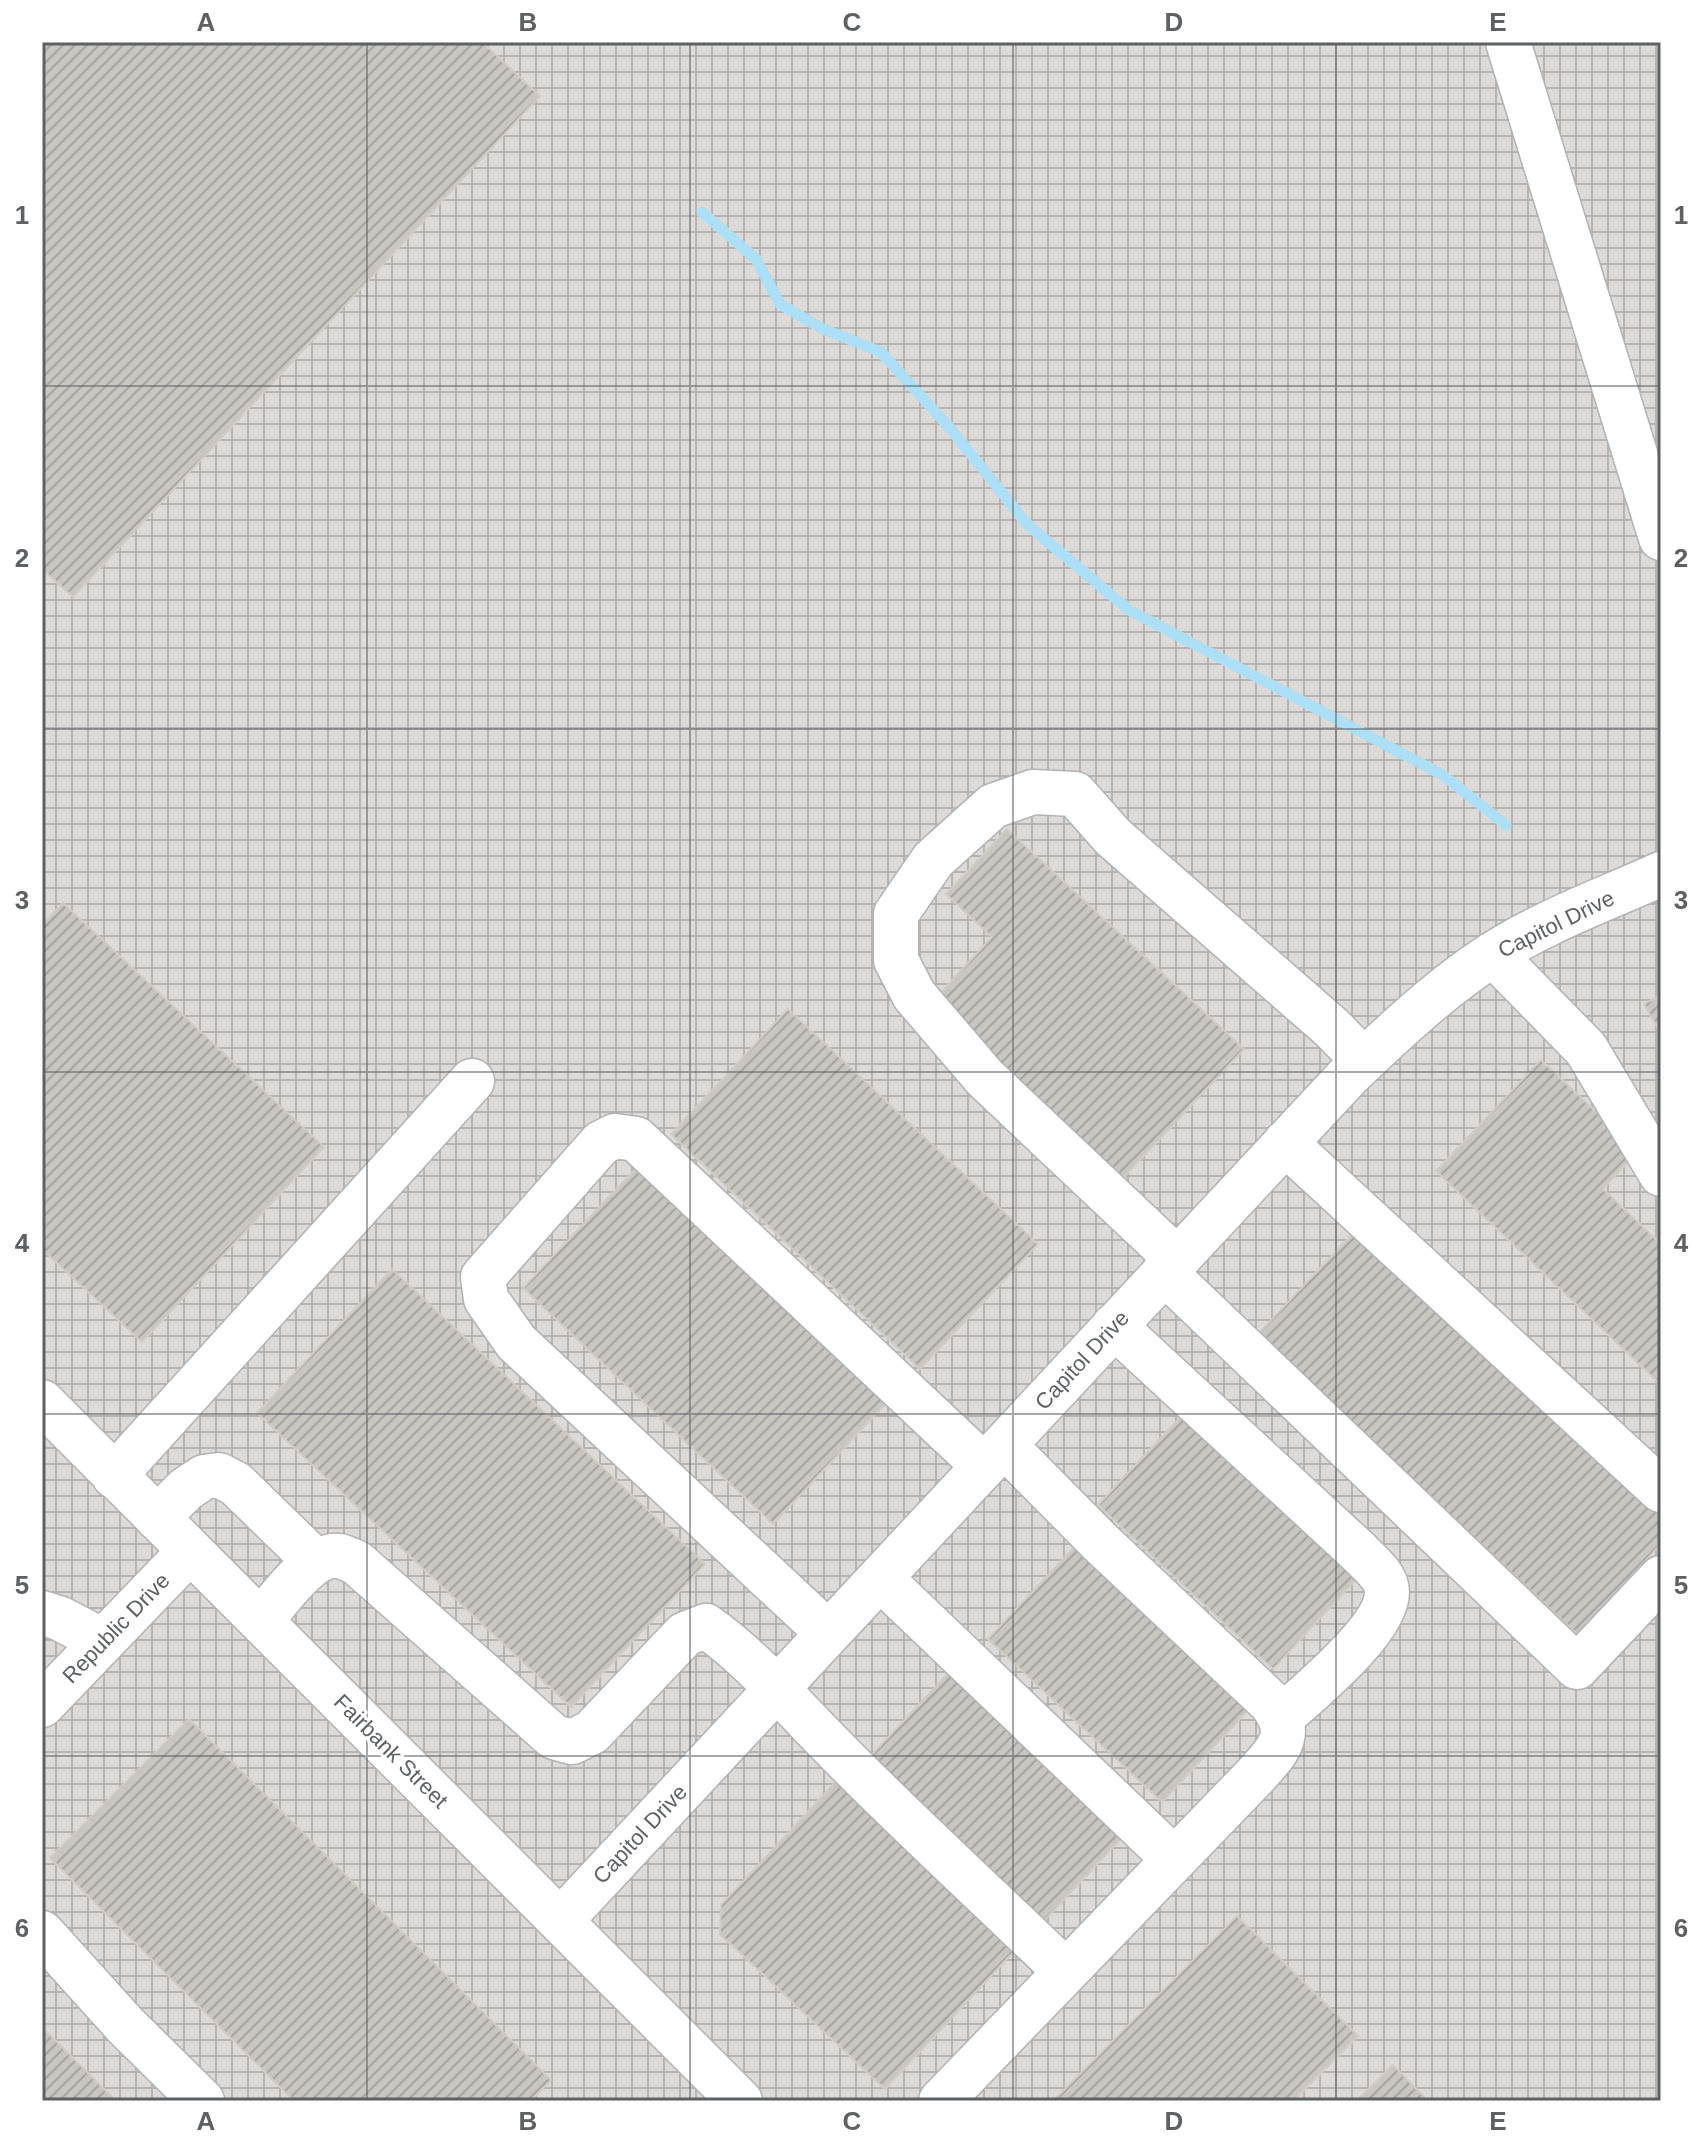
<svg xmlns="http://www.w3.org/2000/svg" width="1703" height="2143" font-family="Helvetica,sans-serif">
<defs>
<pattern id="industrial-grid" width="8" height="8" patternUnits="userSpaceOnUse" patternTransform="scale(2)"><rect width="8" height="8" fill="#dddad7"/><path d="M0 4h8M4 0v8" fill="none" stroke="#b6b4b2"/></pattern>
<pattern id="building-hatch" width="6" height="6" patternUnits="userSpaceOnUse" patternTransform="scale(2)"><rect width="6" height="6" fill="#c9c6c2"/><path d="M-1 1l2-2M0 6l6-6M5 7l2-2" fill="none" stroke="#a6a4a1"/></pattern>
</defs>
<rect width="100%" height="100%" fill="#eeebe5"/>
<path fill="url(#industrial-grid)" d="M42 42H1661V2101H42Z"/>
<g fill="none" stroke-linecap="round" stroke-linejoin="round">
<path stroke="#addff6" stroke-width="11" d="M702 212 756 259 780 304 821 328 881 352 950 428 1027 524 1129 610 1443 775 1506 825"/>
</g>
<path fill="url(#building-hatch)" stroke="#d2ccc4" stroke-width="2" d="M42 42H482L540 96 73 597 42 569Z
M1007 829 1244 1049 1123 1178 933 1001 992 937 946 894Z
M63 903 324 1147 142 1342 42 1249V925Z
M1661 995V1034L1644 1004Z
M788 1009 1038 1244 920 1369 671 1134Z
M1541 1060 1638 1151 1603 1189 1661 1244V1385L1436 1171Z
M640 1164 890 1399 773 1524 523 1288Z
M1359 1227 1661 1511V1544L1577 1634 1258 1334Z
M392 1269 705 1564 571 1707 257 1413Z
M1189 1408 1363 1572 1273 1669 1098 1505Z
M1079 1542 1253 1705 1162 1802 988 1639Z
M957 1664 1132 1827 1041 1924 866 1761Z
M189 1719 551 2080 530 2101H294L50 1858Z
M840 1777 1019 1946 885 2089 720 1934 721 1905Z
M1237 1916 1358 2036 1293 2101H1053Z
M42 2027 116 2101H42Z
M1393 2065 1428 2101H1356Z"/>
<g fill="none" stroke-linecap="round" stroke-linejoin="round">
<defs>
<path id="minor" d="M1508 42 1661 538
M1493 954 1586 1049 1661 1174
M1285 1143 1661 1490
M1177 1259 985 1078 914 995 896 960V914L933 860 993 806 1033 792 1075 794 1113 837 1332 1028 1364 1061
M1164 1272 1577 1667 1661 1578
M1114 1326 1359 1552C1369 1563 1387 1576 1387 1592 1387 1630 1309 1692 1282 1717
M42 1402 740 2101
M114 1476 472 1081
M157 1518 186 1489 204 1477 219 1475 236 1484 316 1562
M880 1578 1174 1859
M42 1613 59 1618 103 1641
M261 1621C277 1602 311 1552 339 1556 345 1557 352 1561 357 1563L554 1737 572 1742 592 1732 685 1634 706 1626C753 1659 789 1703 829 1743 905 1821 987 1895 1065 1971
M828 1633 516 1342 486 1299 483 1277 601 1143 615 1136 636 1139 984 1466
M42 1705 190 1551
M561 1920 1350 1074C1394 1032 1444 985 1495 953 1547 920 1606 899 1661 874
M42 1933 125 2025 202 2101
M941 2101 1257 1774C1279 1749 1295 1735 1271 1703L1101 1543 1004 1445"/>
</defs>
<use href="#minor" stroke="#b0b3b6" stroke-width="47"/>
<use href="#minor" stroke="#fff" stroke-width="44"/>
</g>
<path fill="none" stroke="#5d6164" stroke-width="2" stroke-opacity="0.55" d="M367 42V2101M690 42V2101M1013 42V2101M1336 42V2101M42 386H1661M42 729H1661M42 1072H1661M42 1414H1661M42 1756H1661"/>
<g text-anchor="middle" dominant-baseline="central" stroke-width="6" stroke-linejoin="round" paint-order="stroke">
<g font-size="22" fill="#5d6164" stroke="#fff">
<text transform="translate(1556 924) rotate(-26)">Capitol Drive</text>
<text transform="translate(1082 1360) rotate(-47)">Capitol Drive</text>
<text transform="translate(116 1628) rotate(-46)">Republic Drive</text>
<text transform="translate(391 1751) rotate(45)">Fairbank Street</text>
<text transform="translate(640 1834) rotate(-47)">Capitol Drive</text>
</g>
</g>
<rect width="1703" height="2143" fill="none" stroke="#ffffff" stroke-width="88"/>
<rect x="44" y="44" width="1615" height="2055" fill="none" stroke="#5d6164" stroke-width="3"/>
<g font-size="26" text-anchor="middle" font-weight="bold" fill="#5d6164">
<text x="206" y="31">A</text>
<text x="528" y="31">B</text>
<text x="852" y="31">C</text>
<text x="1174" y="31">D</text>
<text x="1498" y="31">E</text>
<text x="22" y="224">1</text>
<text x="1681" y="224">1</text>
<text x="22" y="567">2</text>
<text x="1681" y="567">2</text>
<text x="22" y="909">3</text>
<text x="1681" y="909">3</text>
<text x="22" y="1252">4</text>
<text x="1681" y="1252">4</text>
<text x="22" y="1594">5</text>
<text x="1681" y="1594">5</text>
<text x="22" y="1937">6</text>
<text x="1681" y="1937">6</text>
<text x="206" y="2130">A</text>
<text x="528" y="2130">B</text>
<text x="852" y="2130">C</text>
<text x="1174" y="2130">D</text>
<text x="1498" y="2130">E</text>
</g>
</svg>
